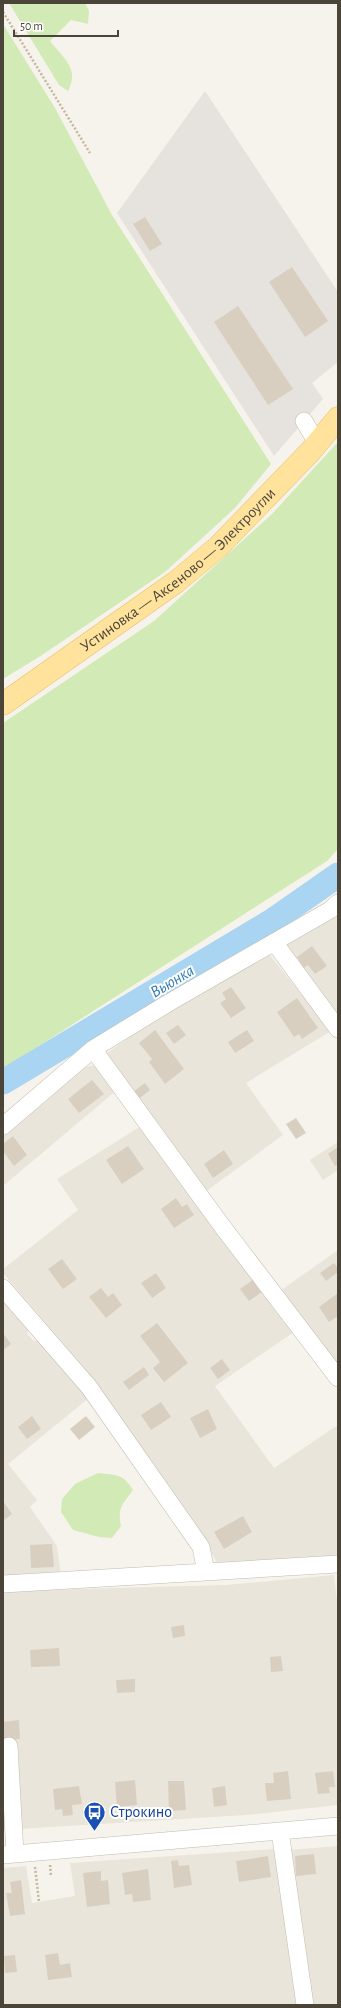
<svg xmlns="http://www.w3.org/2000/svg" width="341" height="2008" font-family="'Alegreya Sans',sans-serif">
<rect width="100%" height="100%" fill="#f6f3ec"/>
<path fill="#eae5da" d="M338 913V1019L283 946Z
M268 953 331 1031 246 1083 283 1135 205 1192 104 1055 182 1001Z
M96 1065 117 1090 3 1186V1133L84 1067Z
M141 1126 297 1330 215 1386 274 1468 338 1425V1559L219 1566 199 1531 163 1477 89 1378 84 1367 3 1273V1269L78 1210 57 1179Z
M338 1142V1170L323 1180 310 1160Z
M338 1250V1366L280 1291Z
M3 1295 30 1325 27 1334 34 1341 41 1340 89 1398 8 1464 37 1500 30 1507 57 1546 61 1575 3 1577Z
M334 1575 338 1610V1805L246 1815 3 1830V1591L226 1585Z
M338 1846V2005H312L288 1850Z
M274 1849 298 2005H3V1868L26 1866 32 1903 75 1896 70 1863Z"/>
<path fill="#e6e2dd" d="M205 91 338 292V362L312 383 323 399 274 456 117 213Z"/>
<path fill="#d2eab5" d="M9 3H85L89 11 88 24 71 20 50 41C63 58 80 68 68 91L59 85Z
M3 24 55 108 112 215 271 464 235 508 165 572 42 655 3 679Z
M338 442V849L327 861 3 1069V723L154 621 272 514Z
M98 1473C115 1475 124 1474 133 1490 123 1504 117 1507 121 1526L112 1538 99 1537 73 1530 61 1512 62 1499 75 1484Z"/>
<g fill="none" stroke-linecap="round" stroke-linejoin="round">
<path stroke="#a9d4f2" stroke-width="25" d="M3 1082 272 921 338 875"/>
</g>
<path fill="#d8cfc1" d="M145 217 162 244 150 251 133 224Z
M292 267 328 321 305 337 269 282Z
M238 306 293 389 268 405 214 322Z
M312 946 327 966 315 974 308 965 304 968 297 957Z
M231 987 246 1008 231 1018 220 1003 226 999 222 993Z
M297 998 318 1028 302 1039 299 1034 294 1037 277 1012Z
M178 1025 186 1035 174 1044 166 1033Z
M155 1030 184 1069 165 1084 149 1062 152 1059 139 1043Z
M247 1030 254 1041 235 1053 228 1042Z
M92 1080 104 1094 79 1113 68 1099Z
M145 1083 150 1090 140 1098 134 1091Z
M296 1118 306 1133 296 1139 286 1124Z
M13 1136 27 1155 14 1166 3 1151V1144Z
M128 1146 144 1169 122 1184 106 1160Z
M338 1147V1164L335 1166 328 1154Z
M224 1150 233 1164 213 1178 204 1164Z
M176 1198 182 1207 187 1204 194 1215 174 1228 161 1209Z
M62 1259 77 1279 63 1289 48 1269Z
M334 1263 338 1268V1272L326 1281 320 1273Z
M156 1273 166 1288 152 1298 141 1283Z
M254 1279 263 1291 249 1301 240 1289Z
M101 1288 108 1297 113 1293 122 1305 106 1318 89 1297Z
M338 1293V1316L329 1322 319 1307Z
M157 1323 188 1363 164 1382 153 1368 160 1362 140 1336Z
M3 1333 11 1344 3 1350Z
M222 1359 230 1370 218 1379 210 1368Z
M144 1367 149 1375 129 1390 123 1382Z
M161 1402 171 1417 151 1430 141 1415Z
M208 1409 217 1429 200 1438 190 1418Z
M32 1416 41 1429 27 1439 18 1427Z
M86 1416 95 1427 79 1440 70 1429Z
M3 1501 12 1514 3 1521Z
M243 1516 252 1532 224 1549 214 1532Z
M52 1544 54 1567 31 1568 30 1545Z
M184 1625 185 1636 173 1638 171 1627Z
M59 1648 60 1666 31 1667 30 1650Z
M281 1656 283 1671 271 1672 270 1657Z
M135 1679V1692L117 1693 116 1680Z
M19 1720 20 1739 3 1740V1722Z
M288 1771 291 1799 267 1801 265 1783H274L273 1773Z
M333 1771 335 1787H329L330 1793 318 1794 315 1773Z
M135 1780 137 1805 117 1807 115 1782Z
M168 1781H184L186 1810 169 1811Z
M79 1786 82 1804 72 1805 73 1815 63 1816 62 1809 55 1810 53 1789Z
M225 1786 227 1805 214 1807 212 1788Z
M314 1854 316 1874 296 1876 295 1856Z
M268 1856 271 1877 239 1882 236 1861Z
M178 1860 179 1866 189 1865 192 1885 174 1888 171 1861Z
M148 1869 151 1900 133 1902 132 1894 125 1895 122 1873Z
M101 1871V1881L108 1880 110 1904 87 1907 83 1873Z
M21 1880 25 1914 10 1916 6 1893H12L10 1882Z
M58 1953 60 1965 70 1963 72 1977 48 1980 45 1955Z
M15 1955 17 1972 5 1973 4 1956Z"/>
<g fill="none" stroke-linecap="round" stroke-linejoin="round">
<defs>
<path id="minor" d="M304 421 317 443
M274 942 338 1029
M93 1049 222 1226 338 1378
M3 1126 93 1049 170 1002 330 910 338 903
M3 1288 89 1387 201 1547 206 1572
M3 1584 338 1564
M9 1746 15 1854
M280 1831 305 2005
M3 1855 338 1826"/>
<g id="major">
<path id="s1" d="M3 704 176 582 218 547 310 452 338 418"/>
</g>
</defs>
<use href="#minor" stroke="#c2bbae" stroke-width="18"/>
<use href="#major" stroke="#e6c16a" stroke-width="23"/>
<path stroke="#c4b79f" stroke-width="2.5" stroke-dasharray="2 2" stroke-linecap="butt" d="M3 12 90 153
M50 1865 51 1876
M35 1867 39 1902"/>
<use href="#minor" stroke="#fff" stroke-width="17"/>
<use href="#major" stroke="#ffe39c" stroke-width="22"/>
</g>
<defs>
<symbol id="bus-pin" viewBox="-11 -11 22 30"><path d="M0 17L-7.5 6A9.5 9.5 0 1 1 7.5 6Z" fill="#1a4fb4" stroke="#fff"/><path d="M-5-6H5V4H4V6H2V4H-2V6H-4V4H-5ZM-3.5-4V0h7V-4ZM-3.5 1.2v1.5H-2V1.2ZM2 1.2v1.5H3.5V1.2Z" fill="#fff"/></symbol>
</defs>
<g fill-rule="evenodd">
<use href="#bus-pin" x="82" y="1800" width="25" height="34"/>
</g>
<g text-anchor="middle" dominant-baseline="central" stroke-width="4" stroke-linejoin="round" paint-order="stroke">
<g font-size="16" fill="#4b4439" stroke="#fff">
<text stroke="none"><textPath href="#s1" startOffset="221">Устиновка — Аксеново — Электроугли</textPath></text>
</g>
<g font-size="16" fill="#164399" stroke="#fff" text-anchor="start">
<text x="110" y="1812">Строкино</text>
</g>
<g font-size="17" font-style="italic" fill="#2e7ab2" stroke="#fff">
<text transform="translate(172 981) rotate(-31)">Вьюнка</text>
</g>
</g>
<rect width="341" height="2008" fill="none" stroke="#4b4439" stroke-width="8"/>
<path d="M14 30v6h104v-6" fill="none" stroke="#4b4439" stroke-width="2"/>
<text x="20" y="30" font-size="12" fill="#4b4439" stroke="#ffffff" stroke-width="3" paint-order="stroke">50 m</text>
</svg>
